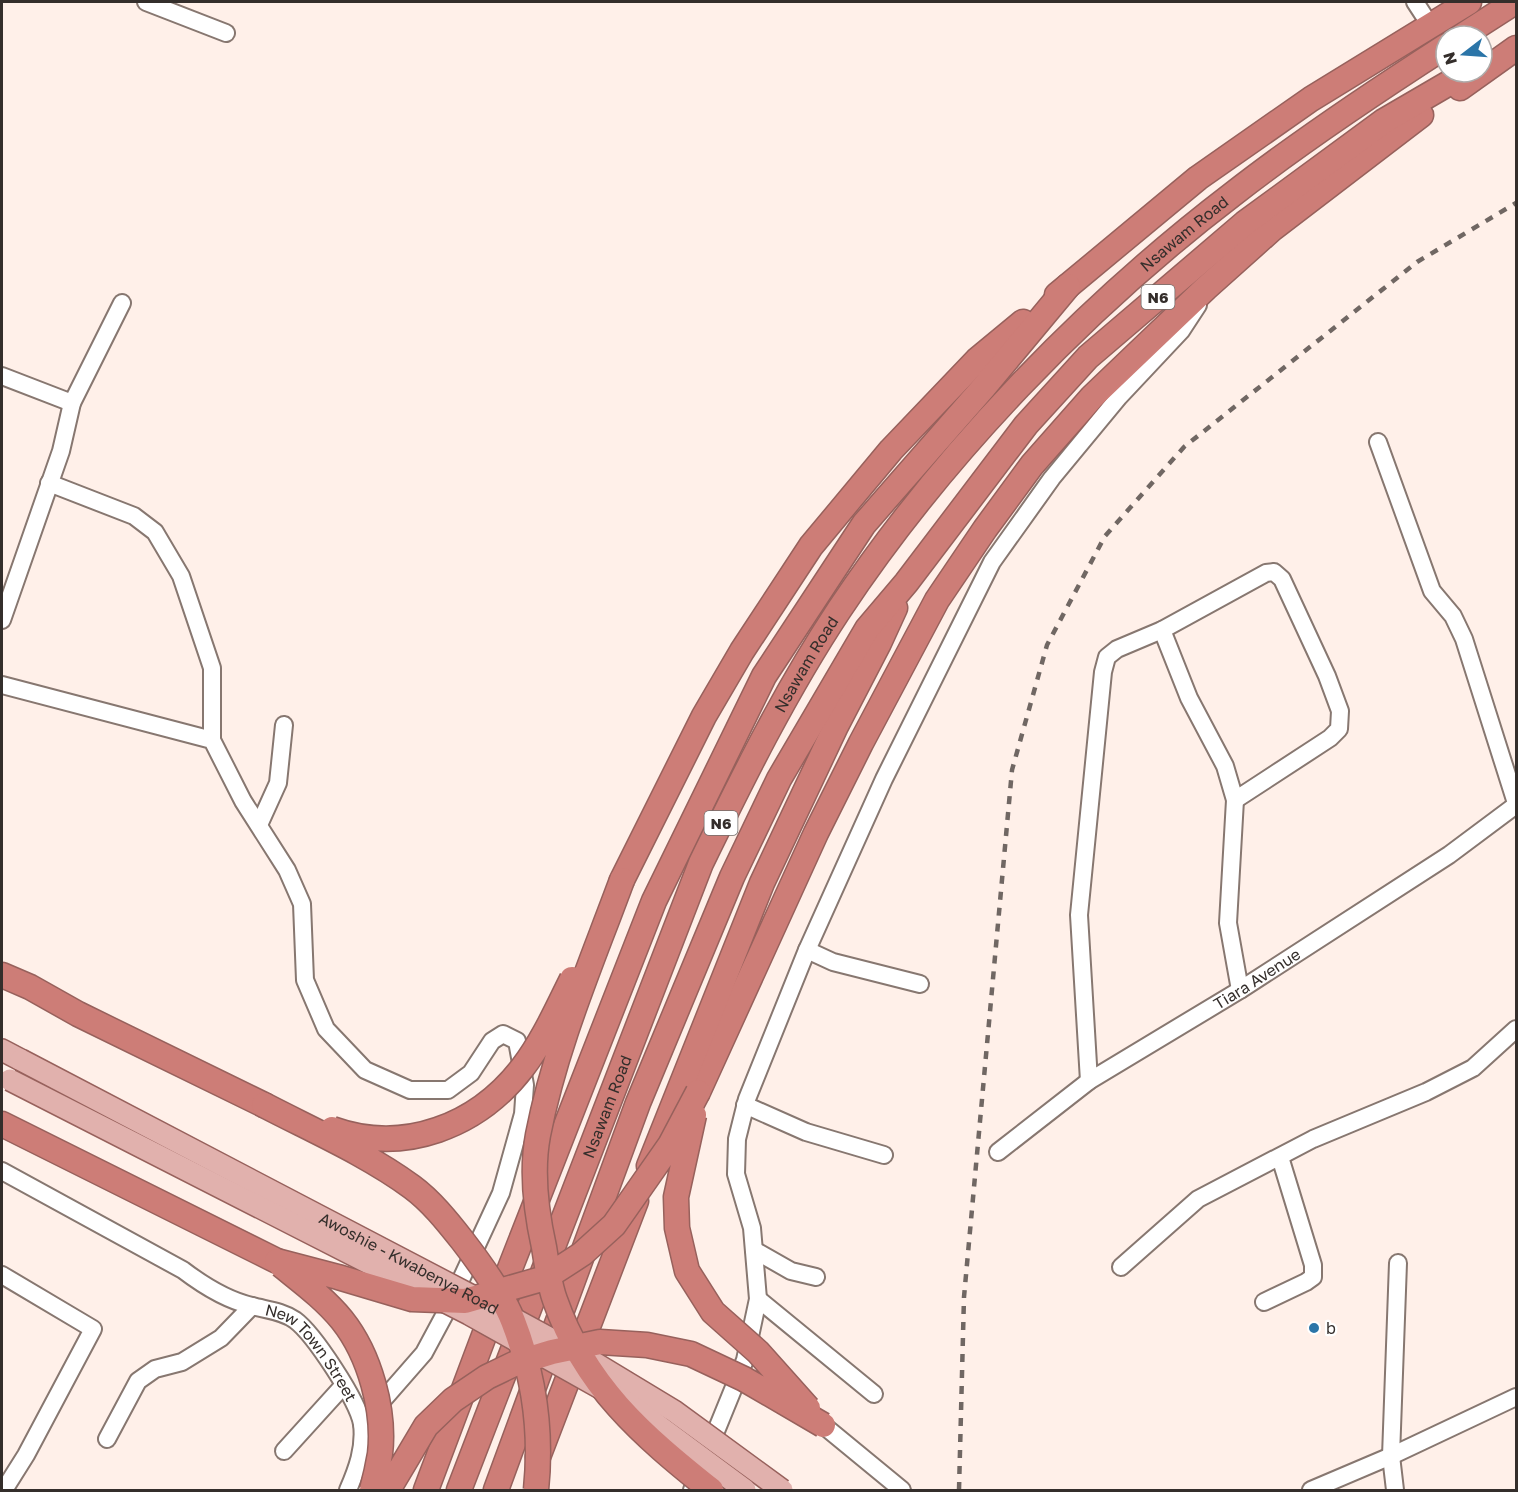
<svg xmlns="http://www.w3.org/2000/svg" width="1518" height="1492" font-family="'Golos Text',sans-serif">
<rect width="100%" height="100%" fill="#fff0e9"/>
<g fill="none" stroke-linecap="round" stroke-linejoin="round">
<defs>
<g id="minor">
<path d="M146 2 226 33"/>
<path d="M1415 2 1430 25"/>
<path d="M2 376 72 403"/>
<path d="M1378 442 1432 591 1453 616 1464 639 1516 803"/>
<path d="M49 483 134 516 155 532 181 576 212 668V740"/>
<path d="M2 620 61 451 72 403 122 303"/>
<path d="M1162 630 1189 698 1225 766 1235 800 1228 923 1240 990"/>
<path d="M2 685 212 740 243 801 287 870 302 904 305 980 326 1029 365 1070 410 1090H448L471 1073 492 1041 503 1034 517 1041 525 1085 523 1114 501 1193 446 1312 424 1353 362 1424"/>
<path d="M259 825 278 783 284 725"/>
<path d="M807 950 833 962 920 984"/>
<path d="M1089 1081 1079 915 1103 672 1107 657 1117 649 1162 630 1266 573 1274 572 1282 579 1327 676 1340 711 1339 729 1330 738 1235 800"/>
<path d="M745 1105 806 1132 884 1155"/>
<path id="s1" d="M998 1152 1089 1081 1240 990 1449 855 1516 805"/>
<path id="s2" d="M2 1171 183 1270C204 1286 226 1300 252 1306 267 1310 282 1311 295 1320 314 1334 358 1401 362 1424 365 1448 357 1469 348 1490"/>
<path d="M754 1250 791 1271 816 1277"/>
<path d="M1121 1267 1198 1199 1313 1139 1426 1092 1473 1068 1516 1029"/>
<path d="M2 1275 93 1329 26 1455 4 1490"/>
<path d="M758 1299 874 1394"/>
<path d="M1264 1302 1306 1282 1313 1277V1265L1280 1157"/>
<path d="M823 1425 902 1490"/>
<path d="M107 1439 138 1381 155 1369 182 1362 221 1338 252 1306"/>
<path d="M284 1451 343 1386"/>
<path d="M692 1490 745 1360 758 1299 752 1228 736 1174 737 1139 747 1099 807 950 884 779 992 562 1052 478 1119 397 1181 331 1198 305"/>
<path d="M1311 1490 1391 1456 1516 1397"/>
<path d="M1395 1490 1391 1456 1398 1263"/>
</g>
<path id="major" d="M2 1050 21 1060"/>
<g id="highway">
<path d="M1462 36 1515 2"/>
<path d="M1460 88 1516 48"/>
<path d="M1057 295 1198 178 1311 99 1469 2"/>
<path d="M622 880 704 716 742 651 811 546 891 450 977 360 1023 322"/>
<path d="M2 975 30 987 78 1014 264 1105"/>
<path d="M698 1092 816 833 861 743 937 600 985 529 1032 465 1092 397 1206 288 1272 229 1421 115"/>
<path d="M2 1124 277 1261"/>
<path d="M649 1166 762 883 836 726 879 643 895 608"/>
<path d="M538 1457 636 1201"/>
<path d="M426 1490 491 1317 654 901 764 676 864 524 984 387 1068 286"/>
<path id="s3" d="M459 1490 701 863C743 777 786 690 839 610 942 455 1085 307 1233 194 1301 141 1373 93 1446 46"/>
<path d="M496 1490 638 1103 732 877 779 779 867 629 906 583 1026 425 1088 357 1245 223 1384 121 1468 72"/>
</g>
</defs>
<use href="#minor" stroke="#877770" stroke-width="20"/>
<use href="#major" stroke="#97615c" stroke-width="24"/>
<use href="#highway" stroke="#97615c" stroke-width="27"/>
<use href="#minor" stroke="#fff" stroke-width="16"/>
<use href="#major" stroke="#e1b1ad" stroke-width="21"/>
<use href="#highway" stroke="#cd7d77" stroke-width="24"/>
<path stroke="#706763" stroke-width="4.5" stroke-dasharray="8 8" stroke-linecap="butt" d="M959 1490 964 1297 1012 770 1047 645 1105 536 1184 447 1417 262 1516 203"/>
<defs>
<g id="major-bridge">
<path id="s4" d="M21 1060 472 1296 593 1362 674 1411 782 1490"/>
<path d="M10 1080 469 1314 629 1404 745 1490"/>
</g>
<path id="highway-bridge" d="M622 880C591 964 555 1047 538 1135 531 1172 536 1211 544 1247 547 1265 549 1284 555 1300 585 1386 642 1435 711 1490
M264 1105C314 1131 367 1154 412 1187 431 1201 447 1221 462 1240 479 1262 503 1295 513 1321 534 1375 542 1432 536 1490
M694 1115 676 1197 677 1228 687 1271 713 1312 758 1352 808 1408
M332 1129C404 1155 478 1126 523 1067 543 1041 557 1009 572 979
M277 1261 338 1277 412 1299 465 1301 545 1278 582 1254 614 1225 670 1145 698 1092
M281 1265C302 1282 325 1299 342 1320 370 1355 385 1411 380 1454 378 1466 375 1479 372 1490
M388 1490 426 1426 453 1400 487 1377 516 1363 552 1352 600 1342 647 1345 691 1354 744 1379 823 1425"/>
</defs>
<use href="#major-bridge" stroke="#97615c" stroke-width="24" stroke-linecap="butt"/>
<use href="#highway-bridge" stroke="#97615c" stroke-width="27" stroke-linecap="butt"/>
<use href="#major-bridge" stroke="#e1b1ad" stroke-width="21"/>
<use href="#highway-bridge" stroke="#cd7d77" stroke-width="24"/>
</g>
<circle fill="#2b75a8" stroke="#fff" stroke-width="2" cx="1314" cy="1328" r="6"/>
<g text-anchor="middle" dominant-baseline="central" stroke-width="4.5" stroke-linejoin="round" paint-order="stroke">
<g fill="#fff" stroke="#716d6b" stroke-width="1.5">
<rect x="1141.5" y="285" width="33" height="24" rx="4.5"/>
<rect x="704.5" y="811" width="33" height="24" rx="4.5"/>
</g>
<g font-size="15" font-weight="bold" fill="#342e2b">
<text x="1158" y="297">N6</text>
<text x="721" y="823">N6</text>
</g>
<g font-size="16" fill="#342e2b" stroke="#fff">
<text stroke="none"><textPath href="#s3" startOffset="1473">Nsawam Road</textPath></text>
<text stroke="none"><textPath href="#s3" startOffset="897">Nsawam Road</textPath></text>
<text stroke="none"><textPath href="#s1" startOffset="312">Tiara Avenue</textPath></text>
<text stroke="none"><textPath href="#s3" startOffset="411">Nsawam Road</textPath></text>
<text stroke="none"><textPath href="#s4" startOffset="438">Awoshie - Kwabenya Road</textPath></text>
<text stroke="none"><textPath href="#s2" startOffset="364">New Town Street</textPath></text>
</g>
<g font-size="16" fill="#342e2b" stroke="#fff" text-anchor="start">
<text x="1326" y="1328">b</text>
</g>
</g>
<rect width="1518" height="1492" fill="none" stroke="#342e2b" stroke-width="6"/>
<g transform="translate(1464 54) rotate(253)"><circle r="28" fill="#ffffff" stroke="#aeabaa" stroke-width="1.5"/>
<path d="M0-4.5L10 22L0 15L-10 22Z" fill="#2b75a8"/>
<text y="-9" font-size="16" font-weight="bold" text-anchor="middle" fill="#342e2b">N</text>
</g>
</svg>
